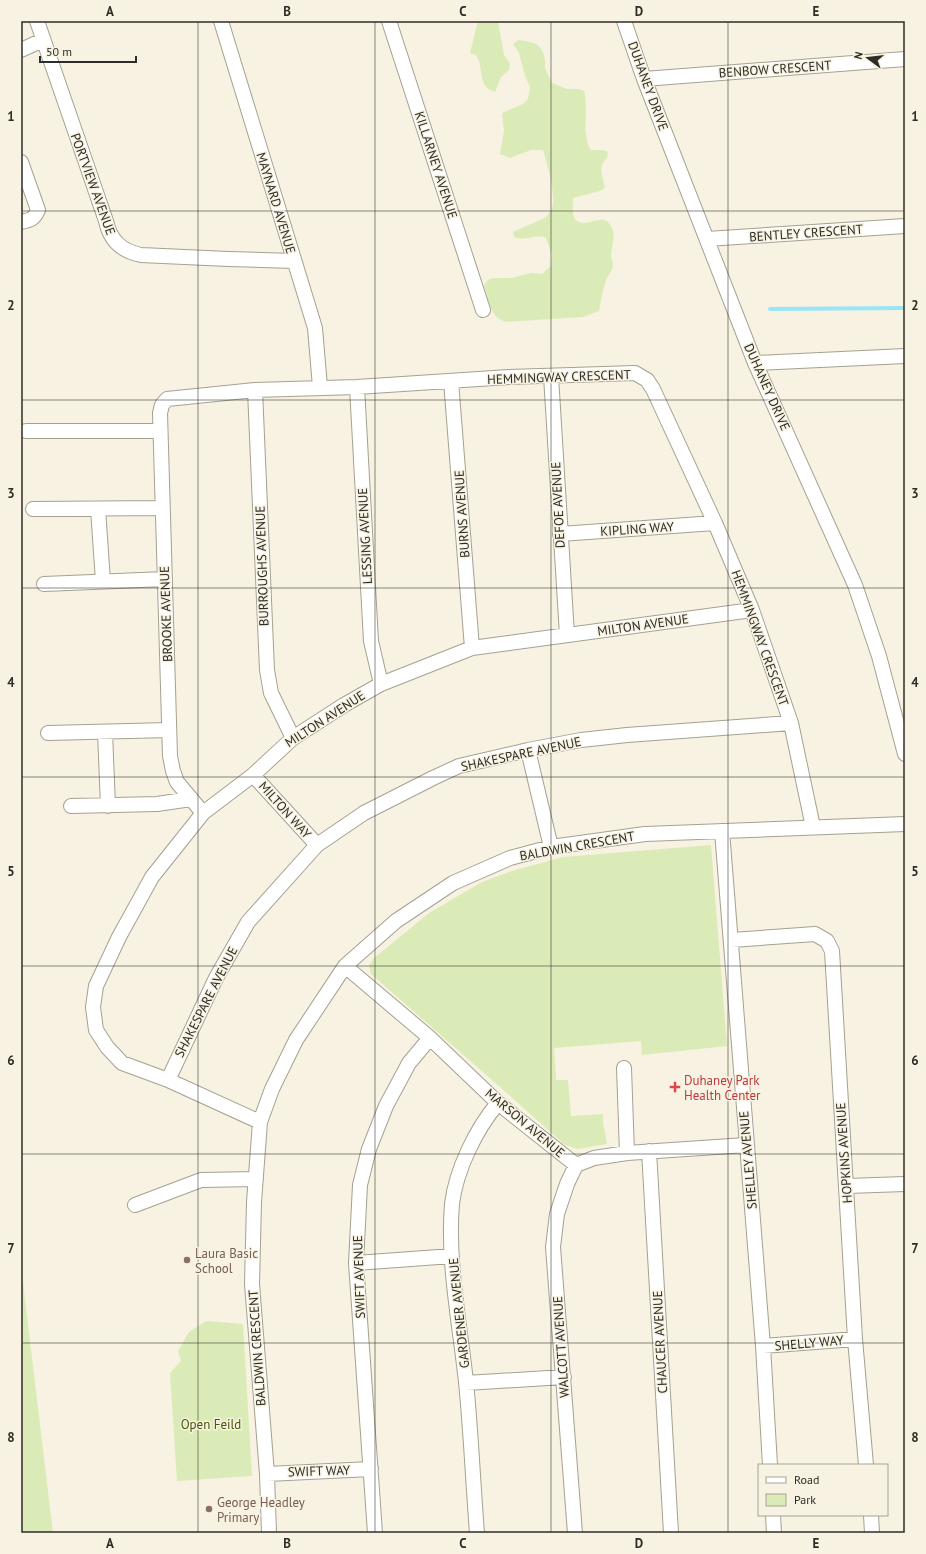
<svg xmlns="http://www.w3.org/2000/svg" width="926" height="1554" font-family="'PT Sans',sans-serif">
<rect width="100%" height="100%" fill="#f7f2e1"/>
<path fill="#dbebb7" d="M478 21H498L504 55 510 64 509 70 501 77 495 92C476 86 485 68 476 55L470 53Z
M518 40C533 42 543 43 545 61 546 65 544 64 545 68 547 73 550 78 552 83L567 89H579L584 91C589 105 581 137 591 150H603L608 152 607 158C597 167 603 176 605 188L600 191 573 198C573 204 572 215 575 219 585 231 603 210 611 226 617 237 611 245 611 256 611 259 613 261 613 265 613 270 609 274 607 278 603 288 601 301 599 311L583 317 506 322C490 318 488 299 484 285L488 280 493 278H511L531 273 542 274 551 266 552 254 546 238C535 233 525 242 514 237L513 232 545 218C549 214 552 210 553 204 555 194 547 161 543 150H531L510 158 500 154 504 131 502 113 523 104 528 99 530 87 525 76 519 53 513 44Z
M711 845 727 1046 642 1055 641 1041 554 1048 556 1080H568L571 1116 603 1114V1123L607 1144 578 1149 565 1145 500 1087 371 974 369 966 373 959 429 913 482 882 515 870 563 857Z
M21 1266 53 1533H21Z
M206 1321 243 1324 252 1476 177 1481 170 1373 181 1361 178 1351 189 1332Z"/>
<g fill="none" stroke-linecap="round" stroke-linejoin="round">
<path stroke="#9ae6f9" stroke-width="4" d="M770 309 905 308"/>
<defs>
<path id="minor" d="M37 21 106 221C110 240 121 251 141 255L228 259 294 261
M221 21 315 328 320 387
M389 21 483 310
M624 21 644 79 755 363 855 585 879 656 905 754
M21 50 43 40
M644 79 905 59
M21 162 38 210C34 219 31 220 21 222
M707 239 905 226
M755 363 905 356
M551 376 567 635
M451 381 472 648
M357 387 371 641 381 684
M255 390 267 670 271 693 293 738
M26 431H160
M33 509 162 508
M98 509 103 581
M560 534 715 523
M44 584 165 579
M105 732 108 806
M48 733 169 730
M528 750 551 847
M253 775 317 845
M71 806 157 804 191 799
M203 813 177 782 173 771 170 756 160 413 162 405 167 399 255 390 357 387 509 377 635 373 647 380 653 389 715 523 752 610 791 723 813 827
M722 831 763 1346 770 1465
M732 940 815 934 827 941 832 951 855 1339 866 1465
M345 966 430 1038 498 1103 576 1165 594 1158 627 1153 746 1145
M624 1068 627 1153
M168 1080 122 1063 107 1047 96 1030 93 1007 96 986 119 937 152 877 203 813 253 775 293 738 344 705 381 684 472 648 752 610
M260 1122 168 1080 216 978 248 922 317 845 364 813 433 778 459 766 528 750 581 740 627 735 791 723
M649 1151 671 1533
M847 1186 905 1184
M135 1205 201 1180 256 1179
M356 1263 452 1256
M763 1346 855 1339
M466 1383 564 1377
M267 1474 371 1469
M773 1515 774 1533
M871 1515 872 1533
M269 1533 267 1474 252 1284 254 1202 260 1122 272 1089 296 1040 345 966 396 921 453 883 510 858 551 847 645 834 905 824
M375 1533 356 1263 360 1185 369 1149 386 1106 409 1063 430 1038
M477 1533C473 1483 471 1432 466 1382 460 1325 447 1261 452 1204 456 1170 476 1129 498 1103
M575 1533 553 1247 557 1214 567 1184 576 1165"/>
</defs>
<use href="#minor" stroke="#a5a191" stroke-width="16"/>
<use href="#minor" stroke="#fff" stroke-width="14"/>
</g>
<path fill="none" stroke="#2e2c26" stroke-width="1" stroke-opacity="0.55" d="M198 21V1533M375 21V1533M551 21V1533M728 21V1533M21 211H905M21 400H905M21 588H905M21 777H905M21 966H905M21 1154H905M21 1343H905"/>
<path fill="#e0444e" stroke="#f7f2e1" stroke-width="1.5" d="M673 1081h4v4h4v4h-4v4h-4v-4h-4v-4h4z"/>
<g fill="#8d6e63" stroke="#f7f2e1" stroke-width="1.5">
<circle cx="187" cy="1260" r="4"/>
<circle cx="209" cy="1509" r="4"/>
</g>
<g text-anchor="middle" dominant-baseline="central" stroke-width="3" stroke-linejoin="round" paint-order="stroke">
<g font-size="13" fill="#2e2c26" stroke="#f7f2e1">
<text transform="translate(775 69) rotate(-4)">BENBOW CRESCENT</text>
<text transform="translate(648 86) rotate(70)">DUHANEY DRIVE</text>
<text transform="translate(436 165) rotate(72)">KILLARNEY AVENUE</text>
<text transform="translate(93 184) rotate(70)">PORTVIEW AVENUE</text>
<text transform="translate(276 203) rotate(73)">MAYNARD AVENUE</text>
<text transform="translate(806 233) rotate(-4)">BENTLEY CRESCENT</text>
<text transform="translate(559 377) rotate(-2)">HEMMINGWAY CRESCENT</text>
<text transform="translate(767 387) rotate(66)">DUHANEY DRIVE</text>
<text transform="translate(558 505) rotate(-93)">DEFOE AVENUE</text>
<text transform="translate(462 514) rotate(-94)">BURNS AVENUE</text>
<text transform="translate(637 529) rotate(-4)">KIPLING WAY</text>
<text transform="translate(365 536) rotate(-93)">LESSING AVENUE</text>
<text transform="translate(262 566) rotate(-92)">BURROUGHS AVENUE</text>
<text transform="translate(166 614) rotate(-92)">BROOKE AVENUE</text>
<text transform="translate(643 625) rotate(-8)">MILTON AVENUE</text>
<text transform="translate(760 638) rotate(70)">HEMMINGWAY CRESCENT</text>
<text transform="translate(325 719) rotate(-33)">MILTON AVENUE</text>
<text transform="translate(521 754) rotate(-12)">SHAKESPARE AVENUE</text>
<text transform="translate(285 810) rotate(48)">MILTON WAY</text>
<text transform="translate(577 846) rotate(-10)">BALDWIN CRESCENT</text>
<text transform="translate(206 1002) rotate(-63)">SHAKESPARE AVENUE</text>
<text transform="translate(525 1123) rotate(40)">MARSON AVENUE</text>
<text transform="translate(844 1153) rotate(-94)">HOPKINS AVENUE</text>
<text transform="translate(748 1160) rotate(-95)">SHELLEY AVENUE</text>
<text transform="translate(359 1277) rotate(-92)">SWIFT AVENUE</text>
<text transform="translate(459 1313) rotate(-96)">GARDENER AVENUE</text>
<text transform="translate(660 1342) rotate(-93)">CHAUCER AVENUE</text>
<text transform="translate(809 1343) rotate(-5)">SHELLY WAY</text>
<text transform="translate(561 1347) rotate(-94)">WALCOTT AVENUE</text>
<text transform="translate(257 1348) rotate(-94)">BALDWIN CRESCENT</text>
<text transform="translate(319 1471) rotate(-2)">SWIFT WAY</text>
</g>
<g font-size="13" fill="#be3a42" stroke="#f7f2e1" text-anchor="start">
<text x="684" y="1080">Duhaney Park<tspan x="684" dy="15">Health Center</tspan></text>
</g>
<g font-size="13" fill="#785e54" stroke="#f7f2e1" text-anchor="start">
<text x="195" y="1253">Laura Basic<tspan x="195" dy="15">School</tspan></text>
<text x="217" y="1502">George Headley<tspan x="217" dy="15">Primary</tspan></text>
</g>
<g font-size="13" fill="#465700" stroke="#f7f2e1">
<text x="211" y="1424">Open Feild</text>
</g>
</g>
<rect width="926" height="1554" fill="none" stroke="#f7f2e1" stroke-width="44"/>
<rect x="758" y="1464" width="130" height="52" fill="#f7f2e1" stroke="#a7a396"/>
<rect x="766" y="1477" width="20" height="6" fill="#ffffff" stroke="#a7a396"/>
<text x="794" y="1484" font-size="12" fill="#2e2c26">Road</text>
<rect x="766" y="1494" width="20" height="12" fill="#dbebb7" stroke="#a7a396"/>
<text x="794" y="1504" font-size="12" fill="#2e2c26">Park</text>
<g transform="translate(868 58) rotate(285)" stroke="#f7f2e1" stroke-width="3" paint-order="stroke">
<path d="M0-3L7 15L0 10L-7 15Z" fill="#2e2c26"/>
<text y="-6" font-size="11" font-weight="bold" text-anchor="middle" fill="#2e2c26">N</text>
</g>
<path d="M40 56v6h96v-6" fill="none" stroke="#2e2c26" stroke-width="2"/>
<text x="46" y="56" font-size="12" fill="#2e2c26" stroke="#f7f2e1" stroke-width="3" paint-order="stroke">50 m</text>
<rect x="22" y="22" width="882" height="1510" fill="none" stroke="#2e2c26" stroke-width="1.5"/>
<g font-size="13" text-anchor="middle" font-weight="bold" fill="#2e2c26">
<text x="110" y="16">A</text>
<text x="287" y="16">B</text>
<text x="463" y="16">C</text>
<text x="639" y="16">D</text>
<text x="816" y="16">E</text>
<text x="11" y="121">1</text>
<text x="915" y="121">1</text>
<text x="11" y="310">2</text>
<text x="915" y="310">2</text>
<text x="11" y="498">3</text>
<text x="915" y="498">3</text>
<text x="11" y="687">4</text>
<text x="915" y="687">4</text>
<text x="11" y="876">5</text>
<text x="915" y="876">5</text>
<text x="11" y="1065">6</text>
<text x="915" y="1065">6</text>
<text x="11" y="1253">7</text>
<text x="915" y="1253">7</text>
<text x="11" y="1442">8</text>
<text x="915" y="1442">8</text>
<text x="110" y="1548">A</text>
<text x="287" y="1548">B</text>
<text x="463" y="1548">C</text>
<text x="639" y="1548">D</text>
<text x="816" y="1548">E</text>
</g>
</svg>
